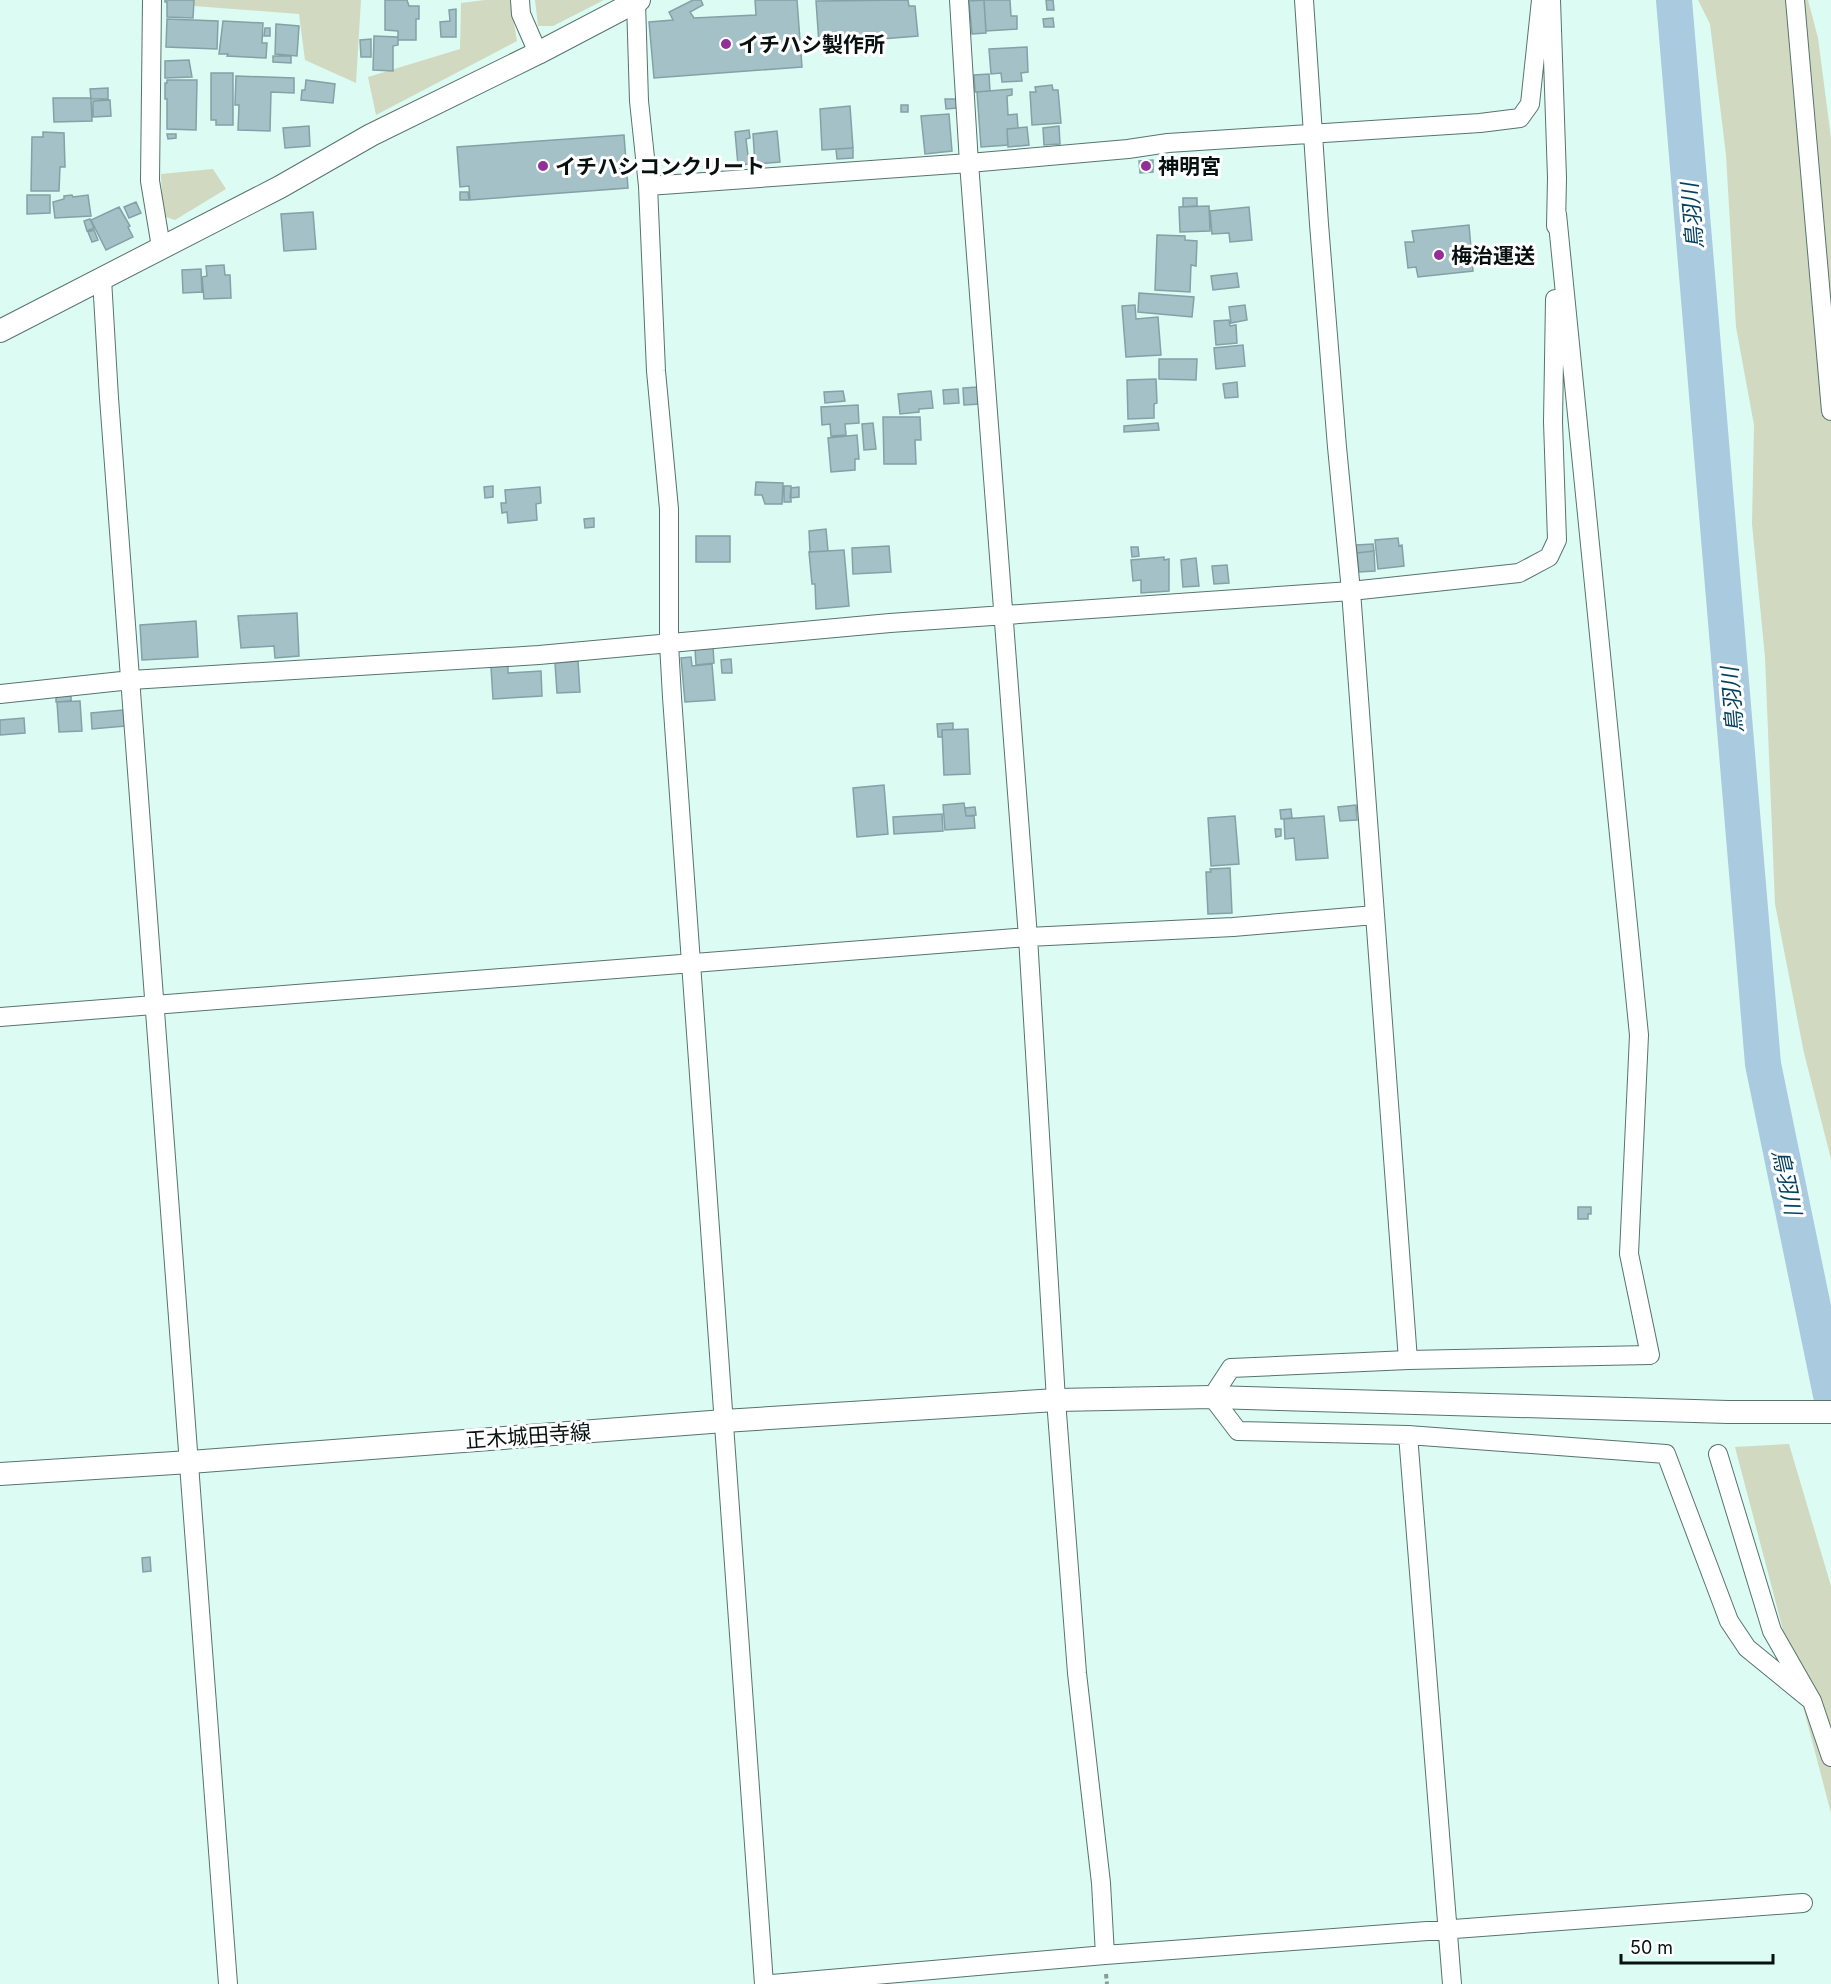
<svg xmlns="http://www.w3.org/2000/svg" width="1831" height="1984" font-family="Inter,'Noto Sans JP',sans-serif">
<rect width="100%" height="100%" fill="#dcfbf3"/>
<path fill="#d1d9c0" d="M193 0H361L356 83 305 60 299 14 194 6Z
M485 0H510L517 41 376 115 368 77 460 49 461 3Z
M604 0 553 26H538L535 0Z
M1698 0H1808L1818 38 1831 138V1159L1804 1053 1775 904 1765 657 1752 524 1754 425 1736 327 1726 155 1710 24Z
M213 169 226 189 175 220 163 216 161 174Z
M1789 1444 1831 1586V1813L1735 1447Z"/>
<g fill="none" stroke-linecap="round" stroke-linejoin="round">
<path stroke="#aacae0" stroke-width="36" d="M1674 0 1763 1064 1831 1395"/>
</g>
<path fill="#a3c1c6" stroke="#83a1a6" stroke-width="1.5" d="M165 0H194L193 18 167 17V2H165Z
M385 0H407L409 6H419V19H416V40H398V31L385 30Z
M693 0H701L703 5 690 12 694 18 756 15 755 0H797L802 67 654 78 649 22 673 20 669 12Z
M908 0 909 6H915L918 36 819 44 816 1Z
M984 0H1010L1011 16H1017V29L986 31Z
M984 0 986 33 972 34 969 1Z
M1046 0H1053L1054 10H1047Z
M456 9V37H441L440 22 450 21 449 10Z
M1053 18 1054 27H1044L1043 19Z
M167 19 218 21 217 49 166 47Z
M223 21 263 23 262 43H267L266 58 227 56 228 54H219Z
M276 24 299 26 297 56 275 54Z
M265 28H270V36H264Z
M374 36 398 37V45L393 46V71L373 70Z
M371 39V57H361L360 40Z
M1027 47 1028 72 1021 73 1022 81 1002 82 1001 73 991 74 989 49Z
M273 56H291V63L273 62Z
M189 60 192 77 165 78V61Z
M211 73H233V125H216V120H211Z
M989 74 990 91 975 92 974 75Z
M236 76 294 78V93L271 92 270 131 238 130 239 105H235Z
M167 80H197L196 130 167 129V99H165V83H167Z
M306 80 335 84 333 103 301 100 302 90H305Z
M1052 85 1053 90H1058L1061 123 1032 125 1030 92H1036L1035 87Z
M108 88V99H91L90 89Z
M1012 89V95L1007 96 1008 115 1017 114 1018 128 1007 129 1008 145 981 147 977 92Z
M53 98H91L92 121 54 122Z
M945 99H956L957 108 946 109Z
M110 100 111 116 93 117V101Z
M901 105H908V112H901Z
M850 106 853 148 822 150 820 109Z
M949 114 952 151 925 154 921 116Z
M309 126 310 146 285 148 283 128Z
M1059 126 1060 144 1044 145 1043 128Z
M1027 127 1029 145 1008 147 1007 129Z
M749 130 750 138 746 139 749 164 738 165 735 132Z
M777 131 780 162 755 164 753 134Z
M43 132 64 133 65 167H60L59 191H31L32 137H43Z
M167 134H176V138L168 139Z
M624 135 628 188 470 200 469 186 460 187 457 147Z
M853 148V158L837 159 836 149Z
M1153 160V172L1140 173 1139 161Z
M460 192H468L469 200H460Z
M27 195H50V213L27 214Z
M72 195 73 197 88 195 91 216 55 218 53 202 64 199V196Z
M1183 198H1197V206L1183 207Z
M136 202 141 213 129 218 124 207Z
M1209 206 1210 231 1180 232 1179 207Z
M119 207 130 226 128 227 133 237 106 250 91 220Z
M1249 207 1252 240 1230 242 1229 233 1212 234 1210 211Z
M313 212 316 249 284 251 281 214Z
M90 219 94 228 87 231 84 221Z
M1469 225 1473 271 1418 277 1416 267 1408 268 1405 242H1414L1412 231Z
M94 230 98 240 92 242 88 232Z
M1157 235 1185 236V240L1197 241 1196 266 1191 265 1190 292 1155 290Z
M224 265 225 275H230L231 298 204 299 202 277 207 276 206 266Z
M201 269 202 292 183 293 182 270Z
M1237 273 1239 287 1213 290 1211 276Z
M1139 293 1194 297 1192 317 1138 312Z
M1135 305 1136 319 1158 317 1161 355 1126 357 1122 306Z
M1245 305 1247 320 1231 323 1229 307Z
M1229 320 1230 326 1236 325 1237 343 1216 345 1214 321Z
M1243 345 1245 366 1216 369 1214 348Z
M1159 359H1197L1196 380 1159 379Z
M1156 379 1157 403 1154 404V418L1128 419 1127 380Z
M1237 382 1238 397 1225 398 1223 384Z
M978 387 980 404 964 405 963 388Z
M958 389 959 403 944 404 943 390Z
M843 391 845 401 825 403 824 392Z
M931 391 933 408 919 409V412L900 414 898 394Z
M858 405 859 423 845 424 846 435 831 436 830 424 822 425 821 407Z
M883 417H920L921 440H915L916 464H884Z
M873 423 876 449 864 450 862 424Z
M1158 423 1159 430 1124 432V426Z
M857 435 859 459H855V470L831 472 828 438Z
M756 482 783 483 782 504H765L762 495H755Z
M493 486V497L485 498 484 487Z
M784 486H791V502H784Z
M540 487 541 503 536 504 537 520 508 523 507 512 502 513 501 503H506L505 490Z
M799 487V497L790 498 791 488Z
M594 518V527L585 528 584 519Z
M826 529 828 551 810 552 809 531Z
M696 536H730V562H696Z
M1398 538 1399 546 1402 545 1404 566 1378 569 1375 540Z
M1373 544 1374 551 1357 553 1356 545Z
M889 546 891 572 853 574 852 548Z
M1131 547H1138L1139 556 1132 557Z
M844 550 849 606 816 609 815 584H812L809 552Z
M1374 551 1375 571 1359 572 1357 553Z
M1164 557V560L1169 559V591L1141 593V580L1133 581 1131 560Z
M1196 558 1199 586 1183 587 1181 560Z
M1227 565 1229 583 1214 584 1212 566Z
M297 613 299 656 275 658 274 646 241 648 238 616Z
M196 621 198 657 142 660 140 625Z
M713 647 714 663 696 665 695 649Z
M691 657 692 666 712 664 715 700 685 702 681 658Z
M731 659 732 673H722L721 660Z
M578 661 580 692 557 693 555 663Z
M508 666V673L541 671 542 696 493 699 491 667Z
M71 694V701L56 702V695Z
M80 701 82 731 59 732 57 702Z
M123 710 125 726 92 729 91 713Z
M24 718 25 733 0 735V720Z
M953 723V730H942V737H938L937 724Z
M968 729 970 774 944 775 942 730Z
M884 785 888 834 857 837 853 788Z
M964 803 966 816H974L975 828 945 830 943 805Z
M1356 805 1357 820 1340 821 1338 807Z
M975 807 976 815 966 816 965 808Z
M1291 809 1292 818 1281 819 1280 810Z
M942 814 943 831 894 834 893 817Z
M1235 816 1239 864 1211 866 1208 818Z
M1324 816 1328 858 1296 860 1294 838 1285 839 1284 819Z
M1275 829H1281V836L1276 837Z
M1230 868 1232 913 1208 914 1206 872H1211L1210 869Z
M1578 1207H1591V1214H1588V1219H1578Z
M150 1557 151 1571 143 1572 142 1558Z"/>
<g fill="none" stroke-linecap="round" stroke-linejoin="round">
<defs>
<path id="minor" d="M152 0 150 181 161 247
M520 0 521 14 538 53
M959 0 969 163 1028 937 1056 1400 1077 1673 1101 1883 1105 1955
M1304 0 1319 224 1337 447 1351 591 1408 1360
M1551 0 1557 178 1556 226
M1795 0 1831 411
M636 2 639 101 648 186 656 371 669 509V644L672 697 764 1984
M648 186 969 163 1128 149 1168 143 1480 123 1520 118 1530 104 1541 0
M1557 214 1639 1035 1629 1254 1650 1355 1408 1360 1231 1368 1212 1397 1238 1431 1408 1435 1666 1454 1729 1621 1747 1648 1812 1701
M102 279 109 398 228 1984
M0 694 131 680 539 655 890 623 1351 591 1519 573 1549 557 1557 540 1553 422 1555 299
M0 1017 1028 937 1233 927 1375 915
M1408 1435 1452 1984
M1718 1454 1772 1631 1812 1701 1831 1757
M772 1984 1105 1955 1803 1903"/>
<path id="tertiary" d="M0 331 280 187 371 135 538 53 639 0
M0 1474 190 1462 724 1421 1056 1400 1212 1397 1728 1412H1831"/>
</defs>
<use href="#minor" stroke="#57736d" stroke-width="20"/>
<use href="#tertiary" stroke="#57736d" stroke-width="24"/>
<path stroke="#869d97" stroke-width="4" stroke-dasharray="4.5 3" stroke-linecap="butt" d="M1106 1974 1107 1984"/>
<use href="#minor" stroke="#fff" stroke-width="18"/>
<use href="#tertiary" stroke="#fff" stroke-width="22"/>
</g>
<g fill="#923097" stroke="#fff" stroke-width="2">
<circle cx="726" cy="44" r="6"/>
<circle cx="543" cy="166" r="6"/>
<circle cx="1146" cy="166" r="6"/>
<circle cx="1439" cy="255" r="6"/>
</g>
<g text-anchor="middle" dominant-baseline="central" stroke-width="6" stroke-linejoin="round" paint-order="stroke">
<g font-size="21" font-weight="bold" fill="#07110f" stroke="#fff" text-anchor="start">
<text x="738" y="44">イチハシ製作所</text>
<text x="555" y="166">イチハシコンクリート</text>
<text x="1158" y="166">神明宮</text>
<text x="1451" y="255">梅治運送</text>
</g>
<g font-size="21" fill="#07110f" stroke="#fff">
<text transform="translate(528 1436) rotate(-4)">正木城田寺線</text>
</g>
<g font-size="22" font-style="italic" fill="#04415f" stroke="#fff">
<text transform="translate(1692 216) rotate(-95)">鳥羽川</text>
<text transform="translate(1732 700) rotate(-95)">鳥羽川</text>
<text transform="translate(1787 1182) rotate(78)">鳥羽川</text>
</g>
</g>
<path d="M1621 1954v9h152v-9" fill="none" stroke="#07110f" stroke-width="3"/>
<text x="1630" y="1954" font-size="18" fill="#07110f" stroke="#ffffff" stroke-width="4.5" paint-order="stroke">50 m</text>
</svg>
